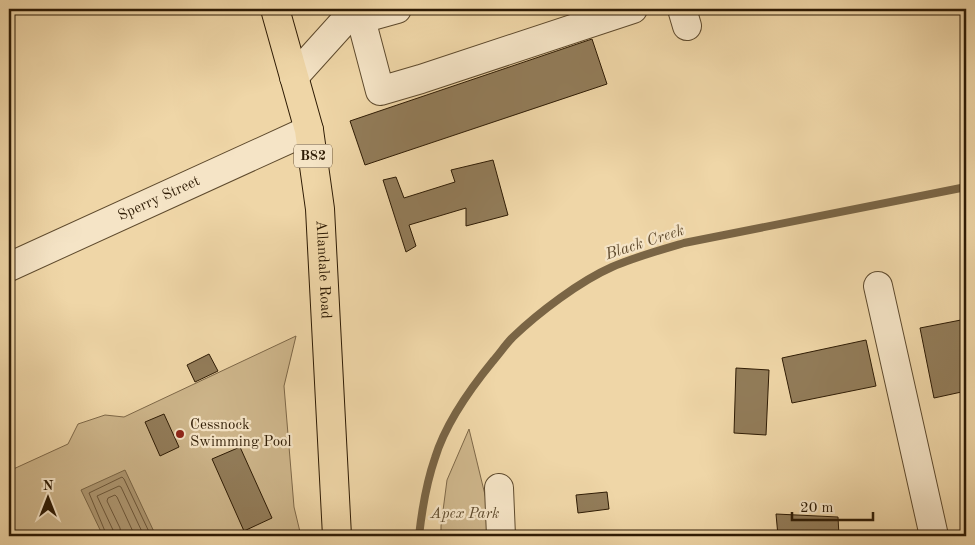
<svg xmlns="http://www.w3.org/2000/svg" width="975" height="545" font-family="'Old Standard TT',serif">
<rect width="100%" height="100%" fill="#efd6a7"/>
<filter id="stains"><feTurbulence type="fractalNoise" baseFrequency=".004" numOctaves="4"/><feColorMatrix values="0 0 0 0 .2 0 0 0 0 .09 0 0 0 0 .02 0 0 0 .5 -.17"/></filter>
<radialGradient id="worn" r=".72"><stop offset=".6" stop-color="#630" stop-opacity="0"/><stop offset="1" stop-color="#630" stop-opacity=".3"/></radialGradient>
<path fill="#ceb68b" stroke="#7e6848" d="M296 336 284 386 294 507 301 536H9V471L68 444 78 424 105 415 124 417Z
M469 429 495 536H441V526L447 480Z"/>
<path fill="#ad9670" stroke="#7a6545" d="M125 470 156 536H103L81 490Z"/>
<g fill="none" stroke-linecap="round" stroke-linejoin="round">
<path stroke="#6e583a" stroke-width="1" d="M107 536 89 493 122 477 124 479 151 536
M113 536V530L97 496 119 486 121 487 144 536
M121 536 120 528 107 501 108 498 115 495 117 497 135 536"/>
<path stroke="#7a6545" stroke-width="8" d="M419 536C422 509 426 484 435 458 446 422 470 389 493 361 500 353 506 344 513 337 538 313 580 281 612 267 635 257 660 250 684 243L966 187"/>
</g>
<path fill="#927c59" stroke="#2e1b04" d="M592 39 607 84 365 165 350 121Z
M493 160 508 215 466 226V208L409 225 416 246 406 252 383 180 396 177 404 198 455 182 451 170Z
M966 319V365L962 366 966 391 934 398 920 328Z
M866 340 876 386 792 403 782 358Z
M209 354 218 371 195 382 187 365Z
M736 368 769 370 766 435 734 433Z
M164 414 179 447 160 456 145 422Z
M240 447 272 518 244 531 212 459Z
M607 492 609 509 578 513 576 495Z
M776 514 838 517 839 536H778Z"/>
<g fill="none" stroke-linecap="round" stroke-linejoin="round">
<defs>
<g id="minor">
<path d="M682 9 687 26"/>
<path d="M347 10 349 16 361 19 397 9"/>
<path d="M361 19 380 91 421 79 633 9"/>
<path d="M294 77 349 16"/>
<path id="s1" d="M9 267 309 130"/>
<path d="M878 286 934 536"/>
<path d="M499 488 501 536"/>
</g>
<g id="major">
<path id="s2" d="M275 9 309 130 320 209 337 536"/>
</g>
</defs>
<use href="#minor" stroke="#5e4a2d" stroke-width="30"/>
<use href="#major" stroke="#2e1b04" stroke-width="30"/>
<use href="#minor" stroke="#f5e4c6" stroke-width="28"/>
<use href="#major" stroke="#efd6a7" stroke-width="28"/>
</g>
<circle fill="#8f2418" stroke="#f5e4c6" stroke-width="2" cx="180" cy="434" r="5"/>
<g text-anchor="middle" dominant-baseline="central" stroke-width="4.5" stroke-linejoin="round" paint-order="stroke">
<rect fill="#f5e4c6" stroke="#6a573e" stroke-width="1" x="294" y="144.5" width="38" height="23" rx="4"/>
<g font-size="14" font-weight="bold" fill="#2e1b04">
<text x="313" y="156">B82</text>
</g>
<g font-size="15" fill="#2e1b04" stroke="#f5e4c6">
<text stroke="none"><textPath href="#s1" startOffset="165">Sperry Street</textPath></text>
<text stroke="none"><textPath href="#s2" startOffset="266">Allandale Road</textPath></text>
</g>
<g font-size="15" fill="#2e1b04" stroke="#f5e4c6" text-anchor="start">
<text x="190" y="425">Cessnock<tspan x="190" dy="17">Swimming Pool</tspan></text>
</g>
<g font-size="15" font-style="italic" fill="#5e4a2c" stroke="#f5e4c6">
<text x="465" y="514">Apex Park</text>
</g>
<g font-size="16" font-style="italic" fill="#614c2f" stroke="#f5e4c6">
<text transform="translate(645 243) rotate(-18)">Black Creek</text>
</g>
</g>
<rect width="975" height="545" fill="none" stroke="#efd6a7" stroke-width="30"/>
<rect x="10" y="10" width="955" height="525" fill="none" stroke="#2e1b04" stroke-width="2.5"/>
<rect x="15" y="15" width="945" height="515" fill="none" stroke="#2e1b04"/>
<g transform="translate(48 498)" stroke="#f5e4c6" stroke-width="4" paint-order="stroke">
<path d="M0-4L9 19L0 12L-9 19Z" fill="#2e1b04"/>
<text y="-8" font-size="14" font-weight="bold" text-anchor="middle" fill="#2e1b04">N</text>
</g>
<path d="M792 512v8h81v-8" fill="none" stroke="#2e1b04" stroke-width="2.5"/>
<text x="800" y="512" font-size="15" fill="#2e1b04" stroke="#f5e4c6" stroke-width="4" paint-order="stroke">20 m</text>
<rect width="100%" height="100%" filter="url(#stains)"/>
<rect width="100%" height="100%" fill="url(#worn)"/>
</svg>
